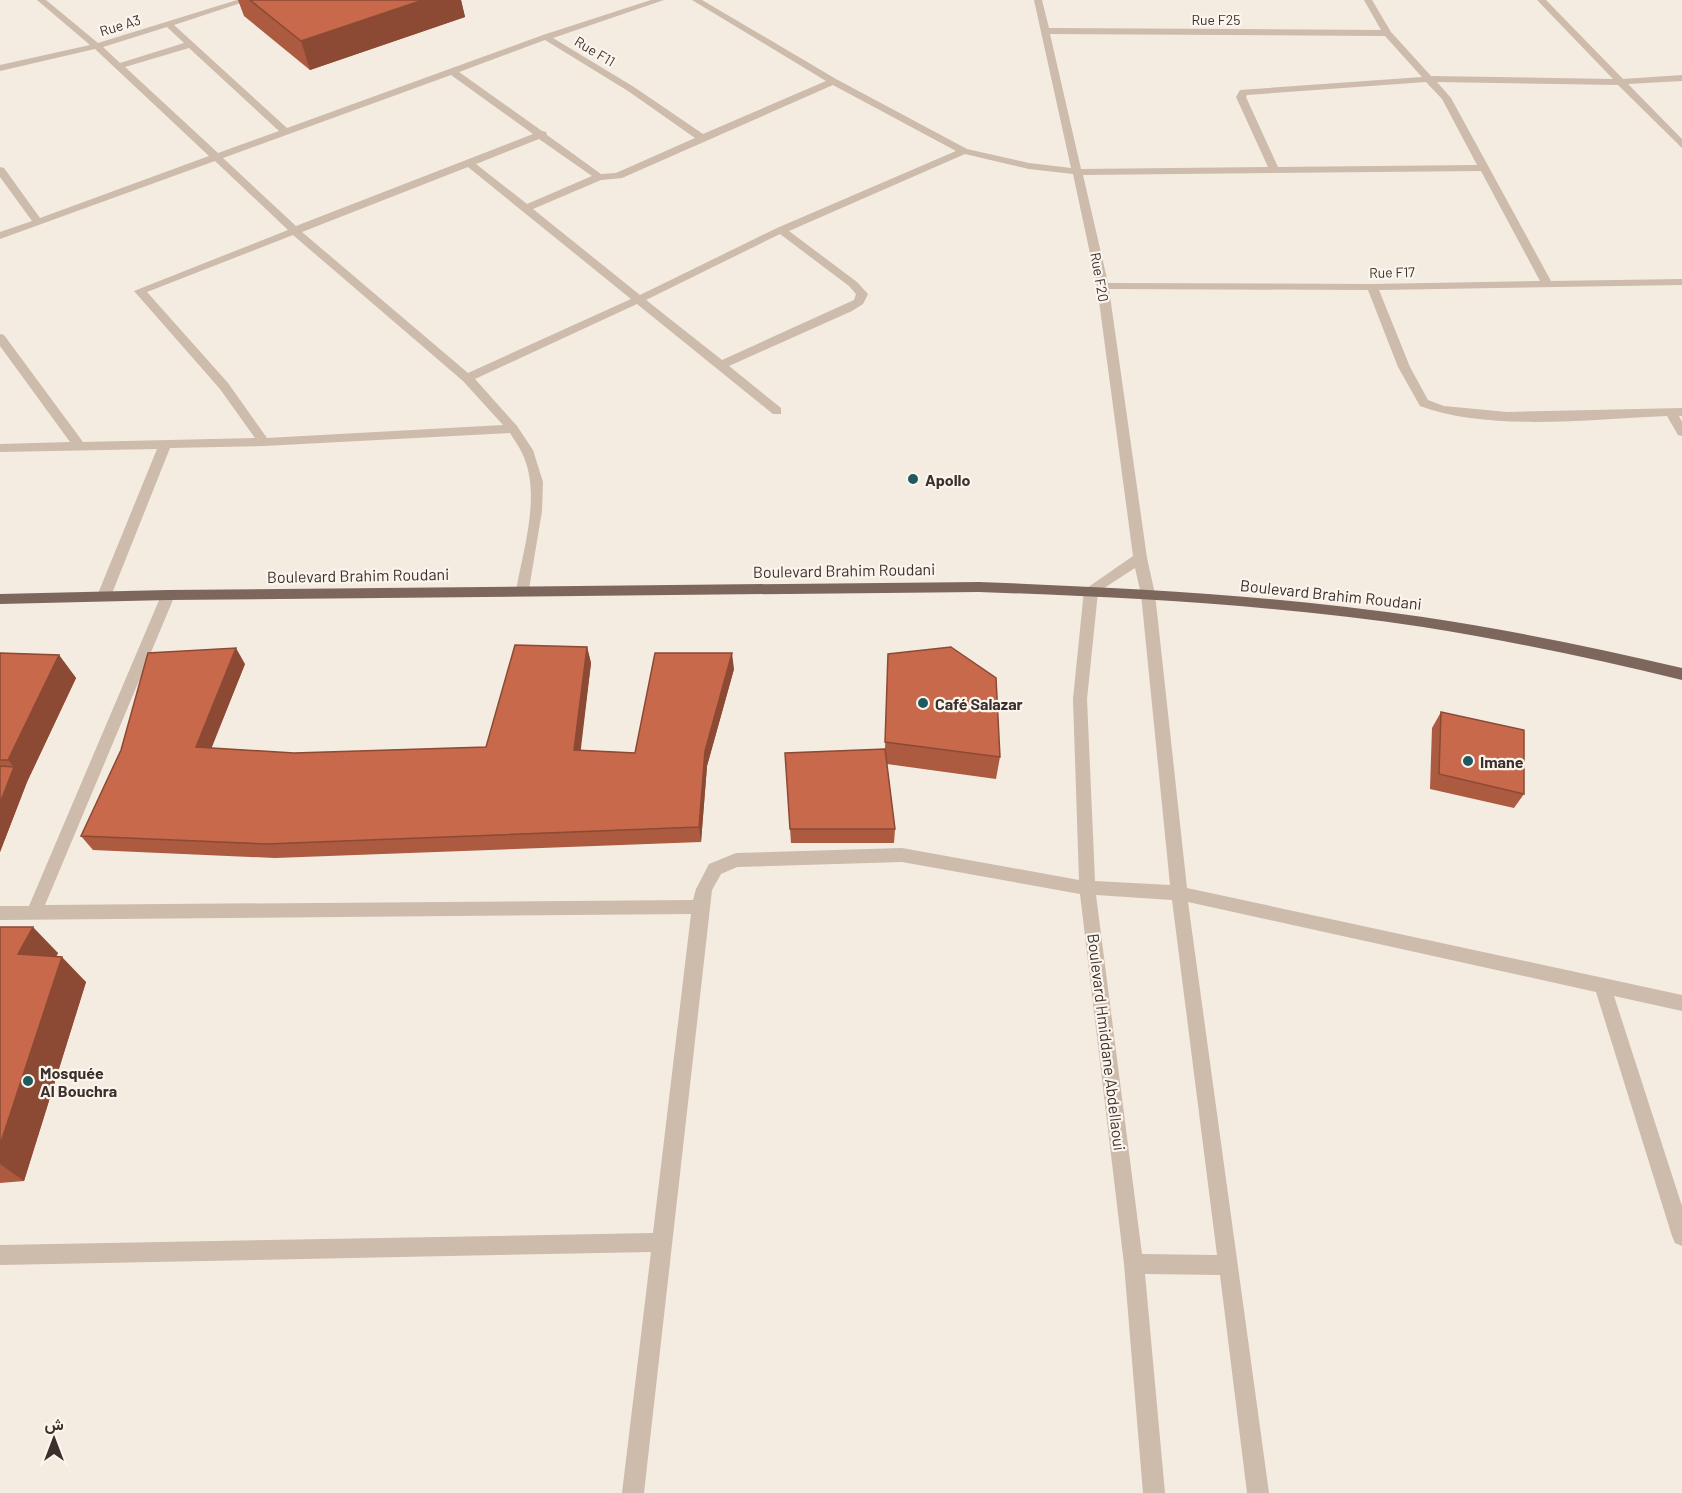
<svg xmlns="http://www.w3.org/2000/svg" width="1682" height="1493" font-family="Barlow,Vazirmatn,sans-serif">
<rect width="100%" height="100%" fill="#f4ebe1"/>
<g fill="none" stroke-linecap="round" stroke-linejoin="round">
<path fill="#cdbbac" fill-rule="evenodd" d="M37 0H46L98 43 237 0H250L174 25 287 128 543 35 651 0H664L553 38 634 87 703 134 826 81 692 0H702L836 79 967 149 1029 163 1071 168 1034 0H1042L1049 28 1381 30 1364 0H1372L1391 32 1431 76 1613 79 1537 0H1546L1623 79 1682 75V81L1628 84 1682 139V148L1618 85 1437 82 1451 98 1551 281 1682 279V285L1379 290 1410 367 1428 400 1444 406 1507 412 1682 408V416H1679L1682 422V436L1678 435 1667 416C1592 419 1490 432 1420 406L1398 367 1368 290 1109 289 1147 558 1155 594 1187 888 1682 995V1011L1614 996 1682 1206V1246L1675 1243 1672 1236 1596 992 1188 902 1269 1493H1247L1220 1275 1145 1274 1165 1493H1143L1124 1264 1080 894 902 862 737 867 721 874 712 890 644 1493H622L651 1252 0 1265V1245L653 1233 691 914 0 920V906H29L163 591 168 590 175 595 45 905 693 900 696 889 709 864 736 853 902 848 1079 880 1073 699 1084 590 1133 556 1097 286 1073 174 1029 169 965 154 789 231 857 282 868 294 863 304 852 311 729 366 781 408V414H773L637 304 475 379 517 426 533 450 543 482 542 511 528 595H518L516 591C523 549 542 494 522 453 519 446 514 440 510 433L264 446 170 448 111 596 104 601 99 600 97 596 157 449 0 452V444L70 442 0 346V334L4 335 83 442 255 438 220 389 134 291 288 230 215 161 0 239V232L32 221 0 177V167L4 168 40 218 209 156 95 49 0 71V65L90 45ZM167 27 184 43 120 63 103 47ZM1050 34 1385 36 1422 77 1240 90 1236 97 1268 167 1081 169ZM545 40 628 91 695 138 616 173 601 174 547 135 546 132 542 131 459 72ZM189 48 279 131 218 153 125 67ZM451 75 533 134 296 226 223 158ZM1426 82 1442 99 1477 165 1278 167 1246 97 1247 95ZM833 85 956 151 777 228 640 295 533 209 601 180 622 178ZM539 139 592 176 527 204 476 164ZM468 167 631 299 468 373 302 232ZM1481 171 1540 281 1372 284 1108 283 1083 175ZM780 234 849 286 856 294 854 300 722 360 646 300ZM293 235 463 381 503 425 267 438 228 383 147 292ZM1135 568 1141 594 1170 885 1095 881 1087 699 1098 592ZM1096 895 1172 900 1217 1255 1142 1254Z"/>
<path fill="#7d675c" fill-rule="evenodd" d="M979 582C1127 588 1276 595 1423 617 1510 630 1596 648 1682 668V680C1596 659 1511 641 1423 627 1276 605 1127 597 979 592L168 600 0 604V594L168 590Z"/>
</g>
<path fill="#ac5a40" d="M238 0H461L465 17 310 70 244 16Z
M587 647 591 663 580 750 635 753 734 669 707 766 701 842 275 858 93 850 81 836 245 664 211 748 294 753 486 747Z
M0 653 59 655 76 678 27 782 0 852Z
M888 654 1000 757 996 779 887 764 895 829 894 843H791L785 753 885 749Z
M1441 712 1524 794 1514 808 1430 789 1432 728Z
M0 927 58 953 56 957 86 982 24 1181 0 1183Z"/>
<path fill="#8c4a34" d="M423 0H461L465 17 310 70 301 41Z
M587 647 591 663 579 765 574 750Z
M236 648 245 664 206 762 196 747Z
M732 653 734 669 707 766 701 842 699 827 705 751Z
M59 655 76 678 27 782 0 852V803L14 767 8 760Z
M33 927 58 953 44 979 18 954Z
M62 957 86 982 24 1181 0 1164V1145Z"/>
<path fill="#c8694b" stroke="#8c4a34" stroke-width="1.5" d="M250 0H423L301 41Z
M515 645 587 647 574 750 635 753 655 653H732L705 751 699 827 266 844 81 836 121 750 148 653 236 648 196 747 294 753 486 747Z
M951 647 996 678 1000 757 885 742 888 654Z
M0 653 59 655 8 760H0Z
M1441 712 1524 730V794L1439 774Z
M885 749 895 829H790L785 753Z
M0 766 14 767 0 803Z
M0 927H33L18 954 62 957 0 1145Z"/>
<g fill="#1f5a5e" stroke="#fbf5ee" stroke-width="2">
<circle cx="913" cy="479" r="6"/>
<circle cx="923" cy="703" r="6"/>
<circle cx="1468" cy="761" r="6"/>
<circle cx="28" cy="1081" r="6"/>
</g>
<g text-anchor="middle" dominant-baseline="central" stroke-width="4.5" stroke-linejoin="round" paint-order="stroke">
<g font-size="14" fill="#3b302b" stroke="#fbf5ee">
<text x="1216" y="19">Rue F25</text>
<text transform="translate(120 25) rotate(-17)">Rue A3</text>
<text transform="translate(595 51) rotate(31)">Rue F11</text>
<text transform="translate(1392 272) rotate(-1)">Rue F17</text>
<text transform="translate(1100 277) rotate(80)">Rue F20</text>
</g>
<g font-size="16" font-weight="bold" fill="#3b302b" stroke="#fbf5ee" text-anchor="start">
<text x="925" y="479">Apollo</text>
<text x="935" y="703">Café Salazar</text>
<text x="1480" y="761">Imane</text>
<text x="40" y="1072">Mosquée<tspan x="40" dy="18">Al Bouchra</tspan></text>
</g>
<g font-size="16" fill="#3b302b" stroke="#fbf5ee">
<text transform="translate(844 570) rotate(-1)">Boulevard Brahim Roudani</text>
<text transform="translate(358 575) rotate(-1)">Boulevard Brahim Roudani</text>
<text transform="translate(1331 594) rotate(6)">Boulevard Brahim Roudani</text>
<text transform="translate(1107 1042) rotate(83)">Boulevard Hmiddane Abdellaoui</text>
</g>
</g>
<g transform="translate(54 1439)" stroke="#fbf5ee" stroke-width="4.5" paint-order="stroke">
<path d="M0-4.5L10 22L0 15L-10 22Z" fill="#3b302b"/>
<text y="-9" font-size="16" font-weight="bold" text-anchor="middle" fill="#3b302b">ش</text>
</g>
</svg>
